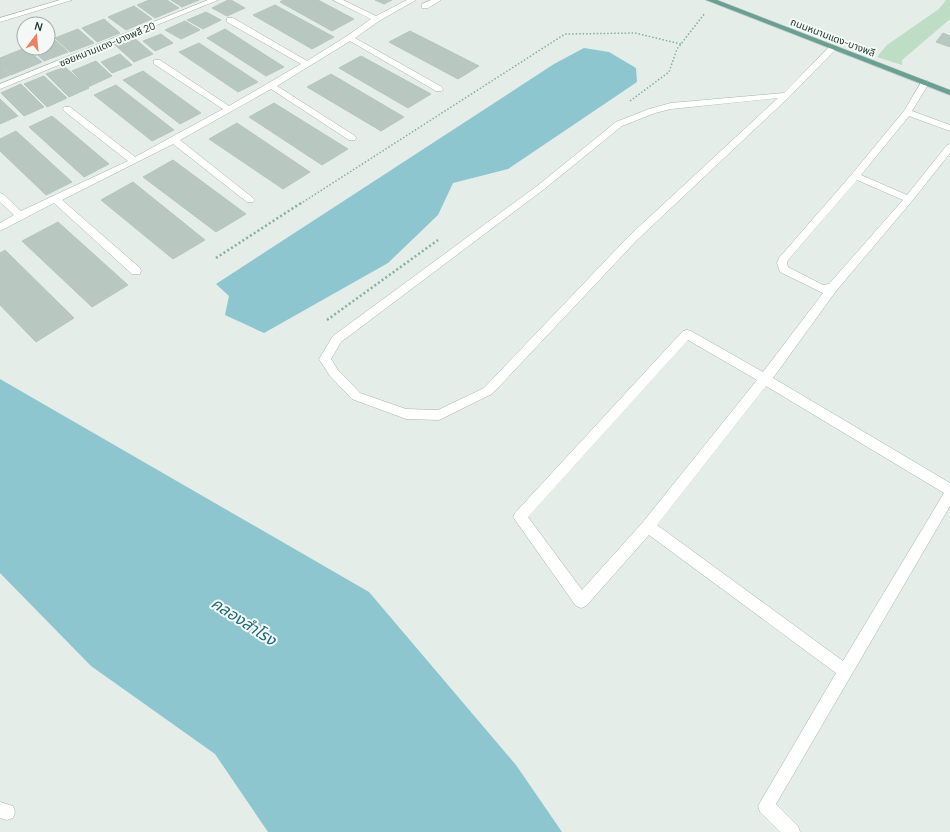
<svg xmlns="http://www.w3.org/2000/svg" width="950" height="832" font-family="Manrope,'Noto Sans Thai',sans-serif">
<rect width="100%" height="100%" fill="#e4ede8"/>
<path fill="#bdddc5" d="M946 0H950V19L902 60V65L877 57 887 45 939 9Z"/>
<path fill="#8ec6cf" d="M584 48 609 52 636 68 637 82 508 169 453 183 438 215 388 263 264 333 225 315 229 296 216 284 554 64Z
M0 379 369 592 516 765 562 832H268L215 754 91 666 0 573Z"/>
<path fill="#b9c7c1" stroke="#b6c6bf" d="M149 0H167L179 8 155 18 137 5Z
M171 0H199L182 7Z
M228 0H231L245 8 227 16 212 8Z
M283 0H318L354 19 332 31 280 2Z
M375 0H392L384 4Z
M275 5 334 37 312 49 253 15Z
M134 6 152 19 126 30 108 17Z
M206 12 221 20 203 29 187 20Z
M104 19 120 33 97 42 82 28Z
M185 21 200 30 181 39 165 30Z
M78 29 94 43 70 52 55 38Z
M225 29 284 67 266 76 207 38Z
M410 31 479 66 458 79 389 42Z
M943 33 950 36V47L936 42Z
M161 34 173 43 155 51 143 41Z
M133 37 153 54 134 62 114 44Z
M53 38 68 52 44 61 30 48H48V39Z
M199 43 258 82 238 92 179 52Z
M25 48 42 62 11 75 0 65V58Z
M120 54 132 65 112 73 101 62Z
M361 56 431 94 408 108 339 68Z
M96 61 112 76 88 87 72 71Z
M0 66 10 75 0 79Z
M65 67 89 88 69 97 46 74Z
M143 71 201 113 180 124 123 80Z
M331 74 404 117 381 131 307 87Z
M44 76 67 98 47 107 24 84Z
M21 84 44 107 24 116 1 93Z
M116 85 174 130 152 141 94 95Z
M0 99 18 116 0 124Z
M274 103 348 149 322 165 249 117Z
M52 116 109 164 84 177 29 127Z
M237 123 310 172 283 189 209 139Z
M16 131 72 182 46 195 0 151V139Z
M173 160 246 214 216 232 143 177Z
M133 182 205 240 173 259 101 200Z
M58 222 128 285 92 307 22 241Z
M5 250 74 318 36 342 0 305V253Z"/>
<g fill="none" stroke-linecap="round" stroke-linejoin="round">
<defs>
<path id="minor" d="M60 0H72L0 22V18Z
M208 0H218L0 89V84Z
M333 0H343L376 16 407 0H416L379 21 355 38 442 87 443 89 442 91H436L350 41 277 86 355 136 356 138 355 140H349L271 89 180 140 253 198 255 200 253 202H247L173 144 62 200 140 268 141 271 140 274H132L54 203 0 231V223L14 215 0 202V193L3 194 21 211 128 161 64 111 63 109 64 107H70L135 157 223 109 154 64V60H160L229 106 301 64 227 22V18H233L307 61 347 36 371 19Z
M431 0H441L428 8H422V4Z
M830 46H836L837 48 789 97 637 240 492 394 439 420 406 419 352 399 330 376 319 359 333 336 537 186 616 122 649 109 671 103 784 93ZM778 98 629 236 484 388 438 410 406 409 360 393 338 370 331 359 341 342 543 190 622 126 655 113 671 109Z
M922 81H928L929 83 912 111 950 125V131L909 116 861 175 907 195 947 145 950 144V153L912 201 836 291 773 378 950 483V506L776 804 798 826 800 832H780L760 812 758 806 836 673 649 535 586 606 581 608 576 606 513 517 515 513 683 331 687 330 691 331 763 372 823 293 780 272 777 263 779 258 852 174 904 111ZM857 180 903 200 829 284 823 285 788 267 787 263 788 260ZM688 340 757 380 643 522 582 590 528 517ZM766 386 944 493 843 661 657 525Z
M0 802 13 806 15 812 13 818 7 820 0 818Z"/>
<path id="major" d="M706 0H717L950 90V95Z"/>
</defs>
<use href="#minor" stroke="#a7b5af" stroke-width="1"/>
<use href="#major" stroke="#c2c9c7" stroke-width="1"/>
<path stroke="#85afa1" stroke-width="1.5" stroke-dasharray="1.5 2" stroke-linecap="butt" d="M630 101 669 72 677 49 705 13
M300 204 565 34 635 33 681 44"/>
<path stroke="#85afa1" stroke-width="2.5" stroke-dasharray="2 2.5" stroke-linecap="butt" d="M216 258 301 203
M327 320 438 240"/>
<use href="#minor" fill="#fff" fill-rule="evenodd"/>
<use href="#major" fill="#6aa092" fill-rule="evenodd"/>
</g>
<g text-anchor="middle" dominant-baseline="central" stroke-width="4" stroke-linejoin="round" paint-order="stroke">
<g font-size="10" fill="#243e36" stroke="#f4f9f7">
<text transform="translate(833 37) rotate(21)">ถนนหนามแดง-บางพลี</text>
<text transform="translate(107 44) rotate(-22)">ซอยหนามแดง-บางพลี 20</text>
</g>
<g font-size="16" font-style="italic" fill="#1f6a78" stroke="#f4f9f7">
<text transform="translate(244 621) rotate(33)">คลองสำโรง</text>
</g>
</g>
<g transform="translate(36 36) rotate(16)"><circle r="19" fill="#f4f9f7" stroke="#a1aeaa"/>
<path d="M0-3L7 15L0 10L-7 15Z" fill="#ed8261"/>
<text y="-6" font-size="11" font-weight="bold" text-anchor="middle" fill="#243e36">N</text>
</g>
</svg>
